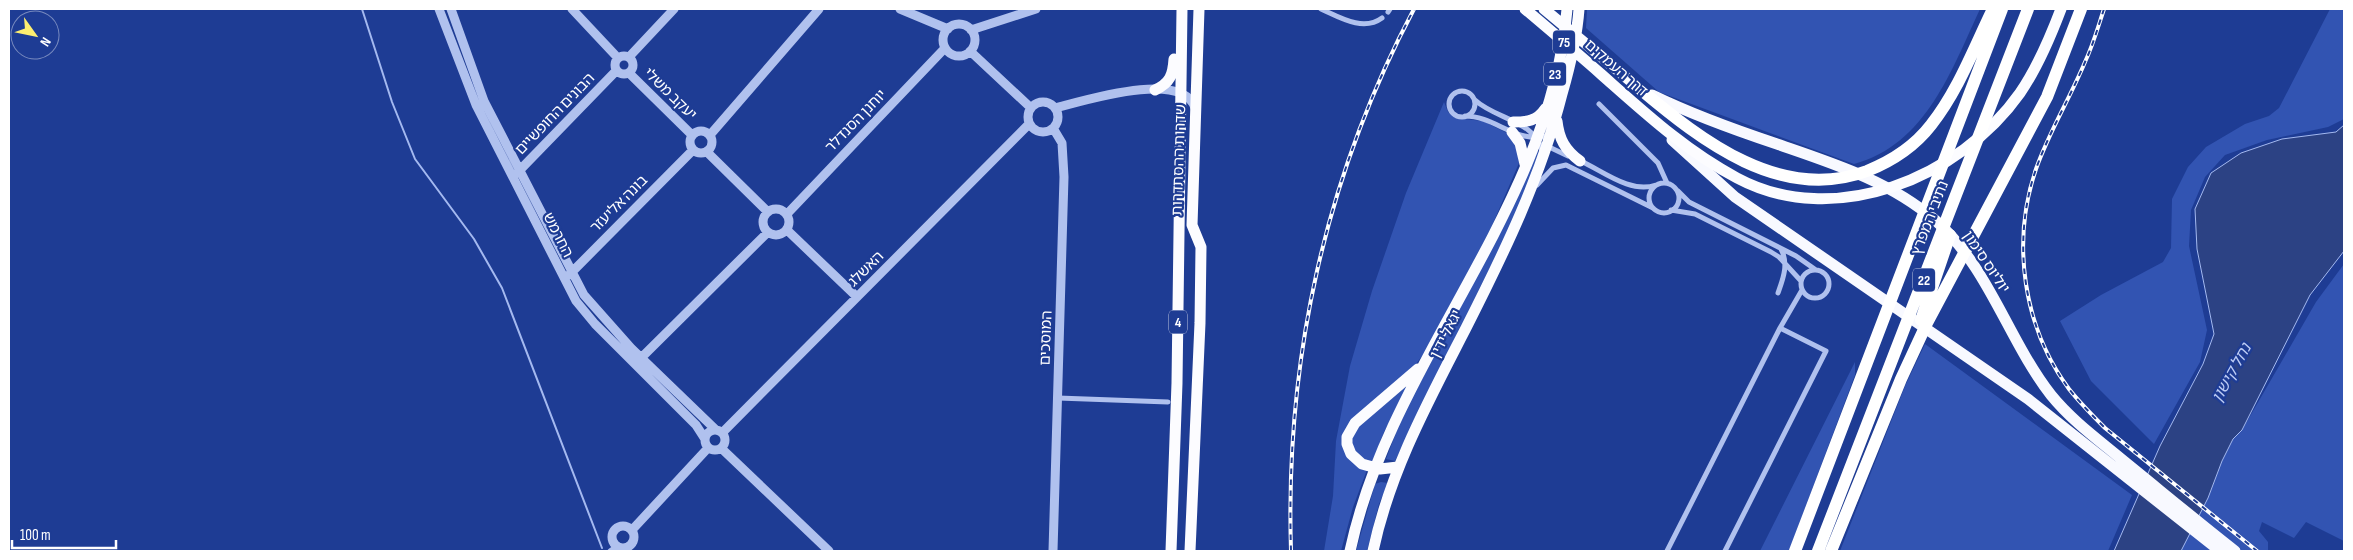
<svg xmlns="http://www.w3.org/2000/svg" width="2353" height="560" font-family="'Sofia Sans Condensed','Noto Sans Hebrew',sans-serif">
<rect width="100%" height="100%" fill="#1e3c94"/>
<path fill="#3254b2" d="M1587 9H1980C1952 69 1926 145 1854 164L1659 92 1586 28Z
M2330 9H2344V119L2328 127 2267 140 2225 155 2205 177 2191 210 2189 246 2207 330 2200 362 2154 444 2091 381 2060 321 2101 295 2163 262 2171 248 2172 199 2188 167 2206 147 2245 124 2269 116 2279 108Z
M1444 102 1448 112 1455 118 1483 121 1507 133 1512 138 1518 153 1519 163 1491 228 1426 351 1412 369 1344 436 1367 470 1353 507 1341 551H1324L1333 496 1336 441 1350 366 1372 291 1406 193Z
M1538 150 1539 155 1523 200 1395 461 1386 459 1402 417 1488 255Z
M2344 264V541L2306 522 2294 538 2262 522 2259 531 2268 542V551H2181L2208 498 2222 461 2233 439 2242 430 2316 302Z
M1925 344 2132 495 2108 551H1840L1905 386Z
M1855 362V375L1789 551H1760Z
M1410 383 1384 432 1372 463 1364 461 1351 447V432Z
M1381 482 1388 483 1379 504 1367 551H1356L1375 484Z"/>
<path fill="#2c4284" stroke="#a4b9f0" d="M2344 125V251L2310 295 2242 430 2233 439 2222 461 2208 498 2181 551H2114L2160 446 2203 364 2214 334 2197 249 2195 209 2211 173 2241 153 2282 139 2336 132Z"/>
<g fill="none" stroke-linecap="round" stroke-linejoin="round">
<path stroke="#a4b9f0" stroke-width="2" d="M362 9 392 102 415 159 474 239 502 288 602 548"/>
<path stroke="#b0c1ee" stroke-width="5" d="M1321 9C1339 17 1363 32 1382 18
M1388 12 1390 9
M1449 104a13 13 0 1 1 26 0a13 13 0 1 1-26 0Z
M1475 100C1495 119 1536 121 1542 151
M1599 104 1658 163 1667 183
M1465 116C1496 116 1518 146 1550 135
M1547 146 1568 156
M1581 161C1604 172 1631 194 1656 185
M1649 198a15 15 0 1 1 30 0a15 15 0 1 1-30 0Z
M1537 185 1553 168 1566 165 1653 208
M1678 191 1689 202 1796 256 1816 270
M1671 210 1695 214 1771 252 1779 257 1801 281
M1801 284a14 14 0 1 1 28 0a14 14 0 1 1-28 0Z
M1778 293C1783 279 1789 264 1781 249
M1058 398 1168 402
M610 551 617 546
M1667 551 1780 328 1802 290
M1725 551 1826 351 1780 328"/>
<path stroke="#b0c1ee" stroke-width="9" d="M439 9 476 105 576 301 595 324 696 425 705 439
M451 9 484 101 584 295 631 348 716 430
M572 9 617 57
M900 9 948 29
M943 40a16 16 0 1 1 32 0a16 16 0 1 1-32 0Z
M971 30 1036 9
M970 51 1030 107
M615 65a9 9 0 1 1 18 0a9 9 0 1 1-18 0Z
M629 57 674 9
M629 73 692 135
M1028 117a15 15 0 1 1 30 0a15 15 0 1 1-30 0Z
M1055 108C1083 101 1183 69 1195 108
M1053 128 1062 143 1064 177 1053 551
M690 142a11 11 0 1 1 22 0a11 11 0 1 1-22 0Z
M710 135 819 9
M708 153 768 212
M517 173 616 71
M763 222a13 13 0 1 1 26 0a13 13 0 1 1-26 0Z
M787 214 945 48
M787 230 857 297
M569 275 693 150
M637 362 768 232
M705 440a10 10 0 1 1 20 0a10 10 0 1 1-20 0Z
M722 433 1029 124
M721 448 829 551
M612 537a11 11 0 1 1 22 0a11 11 0 1 1-22 0Z
M632 530 708 448"/>
<path stroke="#f8f9ff" stroke-width="11" d="M1652 95C1693 115 1735 130 1777 144 1832 163 1890 181 1935 220 1989 267 2008 340 2051 395 2072 421 2100 441 2125 462 2162 492 2198 522 2235 551
M1672 140 1735 197 2028 399 2220 551"/>
<path stroke="#fcfcff" stroke-width="11" d="M1525 9C1551 31 1577 53 1602 75 1645 113 1686 151 1737 178 1834 230 1960 178 2020 93 2038 67 2050 38 2061 9
M1544 9 1640 89
M1155 90C1170 83 1173 75 1174 59
M1557 121C1559 139 1565 150 1580 161
M1513 122C1527 122 1537 121 1545 109
M1512 132 1520 143 1525 164
M1398 467 1380 469 1362 464 1351 454 1347 444V437L1355 423 1418 369
M1171 551 1177 383 1182 9
M1190 551 1200 323 1201 247 1192 225 1199 9
M1350 551C1391 359 1551 209 1567 9
M1373 551C1390 471 1429 400 1466 328 1504 253 1541 177 1562 94 1570 66 1577 38 1579 9"/>
<path stroke="#fff" stroke-width="12" d="M1640 89C1702 141 1781 203 1867 171 1892 161 1914 147 1931 125 1958 91 1974 48 1993 9
M1921 320 1950 235
M1795 551 2002 9
M1818 551 2028 9
M1831 551 1901 379 1927 323 2047 97 2081 9"/>
<defs>
<path id="rail" d="M2104 9C2098 27 2093 45 2085 62 2070 98 2049 132 2036 169 2011 242 2023 327 2069 389 2080 403 2092 415 2105 428L2257 551
M1291 551C1285 361 1325 177 1414 9"/>
</defs>
<use href="#rail" stroke="#fff" stroke-width="4"/>
<use href="#rail" stroke="#1e3c94" stroke-width="2" stroke-dasharray="5.5" stroke-linecap="butt"/>
</g>
<g text-anchor="middle" dominant-baseline="central" stroke-width="4.5" stroke-linejoin="round" paint-order="stroke">
<g fill="#1e3c94" stroke="#bcc4df" stroke-width="1">
<rect x="1553" y="30.5" width="22" height="23" rx="4"/>
<rect x="1544" y="62.5" width="22" height="23" rx="4"/>
<rect x="1913" y="268.5" width="22" height="23" rx="4"/>
<rect x="1169" y="310.5" width="18" height="23" rx="4"/>
</g>
<g font-size="14" font-weight="bold" fill="#fff">
<text x="1564" y="42">75</text>
<text x="1555" y="74">23</text>
<text x="1924" y="280">22</text>
<text x="1178" y="322">4</text>
</g>
<g font-size="15" fill="#fff" stroke="#1e3c94">
<text transform="translate(1616 68) rotate(41)">דרך העמקים</text>
<text transform="translate(670 94) rotate(44)">יעקב משלי</text>
<text transform="translate(555 114) rotate(-46)">הבונים החופשיים</text>
<text transform="translate(856 121) rotate(-46)">יוחנן הסנדלר</text>
<text transform="translate(1179 160) rotate(-88)">שדרות ההסתדרות</text>
<text transform="translate(619 204) rotate(-45)">בונה אליעזר</text>
<text transform="translate(1930 218) rotate(-69)">נתיבי המפרץ</text>
<text transform="translate(558 235) rotate(63)">החרמש</text>
<text transform="translate(1986 262) rotate(56)">יוליוס סימון</text>
<text transform="translate(866 269) rotate(-45)">האשלג</text>
<text transform="translate(1446 334) rotate(-63)">יגאל ידין</text>
<text transform="translate(1046 338) rotate(-88)">המוסכים</text>
</g>
<g font-size="16" font-style="italic" fill="#bdccf5" stroke="#1e3c94">
<text transform="translate(2232 373) rotate(-61)">נחל קישון</text>
</g>
</g>
<rect width="2353" height="560" fill="none" stroke="#ffffff" stroke-width="20"/>
<g transform="translate(35 35) rotate(123)"><circle r="24" fill="#1e3c94" stroke="#788abf"/>
<path d="M0-4L9 19L0 12L-9 19Z" fill="#fdee70"/>
<text y="-8" font-size="14" font-weight="bold" text-anchor="middle" fill="#ffffff">N</text>
</g>
<path d="M12 540v8h104v-8" fill="none" stroke="#ffffff" stroke-width="2.5"/>
<text x="20" y="540" font-size="15" fill="#ffffff" stroke="#1e3c94" stroke-width="4" paint-order="stroke">100 m</text>
</svg>
